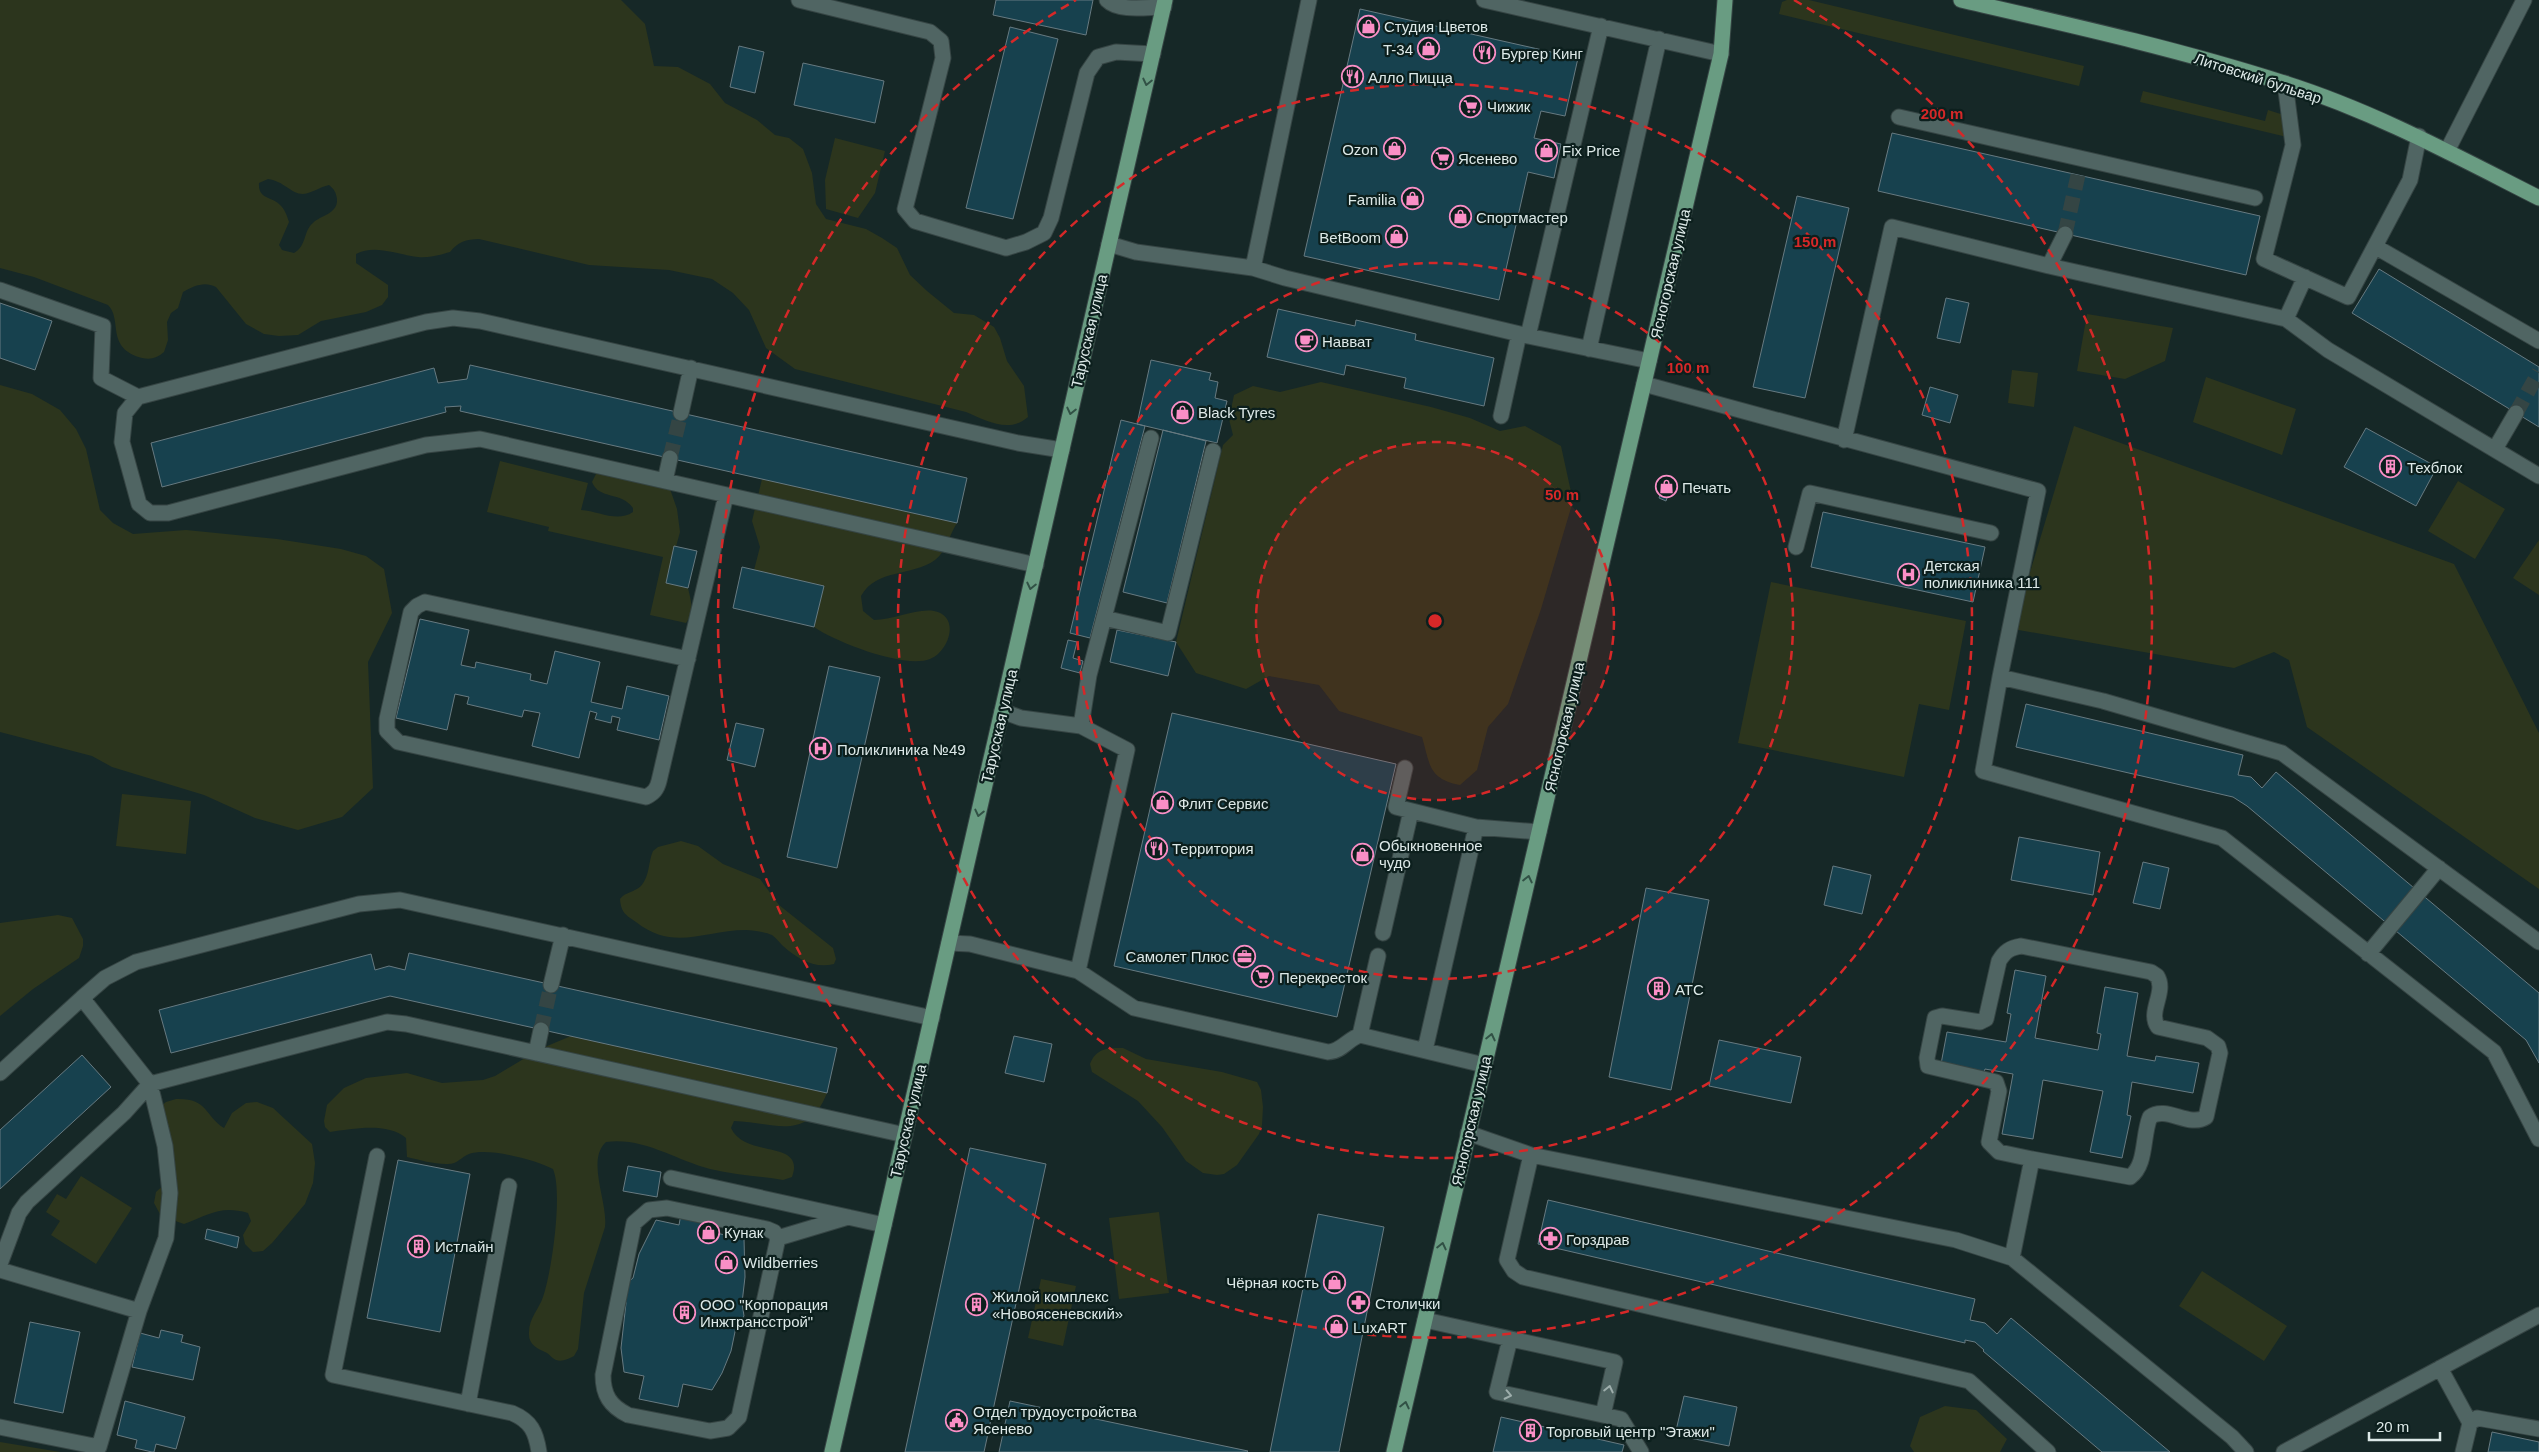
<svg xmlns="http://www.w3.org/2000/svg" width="2539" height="1452" font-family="Helvetica,sans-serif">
<rect width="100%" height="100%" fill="#162827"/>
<path fill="#2c351d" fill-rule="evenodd" d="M0 0H621L645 24 654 66 678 67 710 84 725 103 757 120 775 135 789 138 803 149 812 173 816 204 826 219 866 229 882 238 897 248 910 275 927 291 954 313 974 315 994 327 1000 338 1007 361 1024 386 1028 417C1009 434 985 420 966 412L795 369 766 348 749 310 733 293 712 279 669 270 589 265 479 239C466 239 458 242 450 252 440 255 429 258 418 257 398 255 375 244 356 254V263L388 285V297L382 305 366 312 321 321 298 335 279 336 264 334 246 324 216 287C204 281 194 286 183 292L178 308 171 313 167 322 168 340 164 352C157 358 151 360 142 358 105 348 123 320 108 305L34 277 0 268ZM268 179C284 181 291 194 303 194 312 193 320 187 329 185 334 189 336 192 337 199 338 214 321 215 313 223 303 231 307 246 294 253L282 250 279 245 289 222C287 216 285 209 279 204 270 196 258 199 259 183Z
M1787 0H1809L2084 66 2079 86 1779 14 1782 2Z
M2143 91 2265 121 2268 110 2287 116V137L2140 102Z
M835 138 885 151 875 193 858 218 826 209 825 180Z
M2087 314 2173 328 2165 361 2125 379 2077 371Z
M2012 370 2038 373 2034 407 2008 403Z
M2206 377 2296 409 2282 455 2193 422Z
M1321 382 1431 407 1470 418 1500 431 1525 426 1561 446 1573 501 1541 609 1508 704 1488 727 1477 770 1460 785C1428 779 1430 764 1422 737L1339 711 1319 685 1269 676 1246 689 1196 673 1176 642 1223 445 1233 435 1229 419 1234 395 1253 386 1280 392Z
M0 385 32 394 60 410 76 429 86 449 100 510 113 523 133 534 186 530 277 539 341 549 366 556 384 569 392 613 368 662 373 788 342 817 298 830 255 818 204 795 112 767 92 756 0 732Z
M2074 426 2454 564 2539 733V889L2307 727 2289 660 2274 652 2234 668 2013 629Z
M500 461 588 483 581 510C599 511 617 523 633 512V508C621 491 599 500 592 482L596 474 602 472 670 489 677 509 680 532 666 583 688 588C691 601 695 612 686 623L650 615 663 557 548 531 549 527 487 512Z
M762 479 957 523C949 535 947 551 935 560 911 577 877 568 861 596L863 611 874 620C893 620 917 608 934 611 961 616 949 652 930 659 904 669 836 642 814 627L824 586 754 570 760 547 752 521Z
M2458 481 2505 509 2475 559 2428 531Z
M2539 540V595L2513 578Z
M1771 582 1966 621 1949 710 1919 704 1904 777 1738 743Z
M122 794 191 801 186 854 116 846Z
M681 841 698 846 723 864 760 879 779 905 833 948 836 959 834 964C814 969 798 959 783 946 780 943 776 938 772 935 765 932 753 930 746 930 704 930 674 952 636 922 626 915 621 913 620 899 625 892 635 892 641 886 650 876 648 862 653 851L658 847Z
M58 915 72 918 83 939V946L79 958 33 989 0 1016V923Z
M571 1036 827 1093C807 1143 773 1122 734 1121L731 1128C745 1159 806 1139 792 1177L783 1180C759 1176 734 1175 710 1169 675 1160 644 1137 606 1142 586 1160 608 1202 605 1227L584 1293 578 1349 574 1356C568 1359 562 1362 556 1360 553 1359 550 1355 547 1353 537 1348 528 1345 529 1332 529 1318 539 1309 543 1297 552 1271 563 1192 553 1169 536 1160 488 1147 469 1154 461 1157 457 1165 446 1164 433 1164 420 1160 407 1157L406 1138C387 1122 353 1129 330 1132L325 1127 324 1121 327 1105 344 1088 366 1078 407 1073 442 1083 483 1080 495 1076 540 1049Z
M1123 1048 1146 1059 1222 1072 1257 1082 1261 1090 1263 1107 1262 1125 1259 1134 1237 1165 1224 1174 1217 1175 1203 1173 1186 1161 1162 1127 1138 1101 1092 1072 1090 1064C1096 1048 1108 1048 1123 1048Z
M176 1099C208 1098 204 1115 224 1128L232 1113 246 1103 257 1102 273 1108 312 1144 315 1163 313 1183 305 1204 272 1243 263 1251 253 1252 245 1244 243 1235 251 1221 248 1213C220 1205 209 1215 184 1224L161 1216 154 1203 156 1192 169 1180 160 1107 166 1102Z
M81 1176 132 1208 96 1264 51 1235 60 1221 46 1212 57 1194 66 1199Z
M1159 1212 1169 1293 1119 1299 1109 1218Z
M2202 1271 2287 1326 2264 1361 2179 1306Z
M1041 1279 1076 1286 1063 1346 1028 1338Z
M1945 1406 1976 1410 2007 1439 2000 1452H1914L1910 1446 1920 1417Z
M0 1442 60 1452H0Z"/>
<path fill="#17414e" stroke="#677a81" d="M996 0H1093L1086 35 993 15Z
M1360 9 1578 58 1565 116 1541 111 1534 138 1561 144 1554 178 1528 172 1499 300 1304 256Z
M1010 27 1058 39 1013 219 966 208Z
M739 46 764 52 755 93 730 87Z
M803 63 884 81 875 123 794 105Z
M1892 133 2260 216 2246 275 1878 191Z
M1797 196 1849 208 1805 398 1753 387Z
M2379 269 2539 367V427L2352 313Z
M1946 298 1969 303 1960 343 1937 338Z
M0 303 52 321 35 370 0 358Z
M1278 309 1355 326 1356 320 1416 334 1415 340 1494 358 1484 406 1404 388 1406 378 1346 365 1344 375 1267 357Z
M1151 360 1211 373 1209 380 1218 382 1215 398 1227 401 1217 443 1137 424Z
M470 365 967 478 957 523 460 411 461 406 445 407 446 412 162 487 151 443 434 368 438 383 467 379Z
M1930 387 1958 395 1950 423 1922 415Z
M1121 420 1145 426 1090 638 1070 633Z
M2366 428 2437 467 2416 506 2344 467Z
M1163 430 1206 441 1167 603 1123 592Z
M1665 481 1672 483 1666 501 1659 498Z
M1823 512 1985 547 1973 602 1811 567Z
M674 546 697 551 688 588 666 583Z
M742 567 824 586 814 627 733 608Z
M420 619 469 630 461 665 475 668 476 662 531 674 530 680 547 684 555 651 600 662 591 702 622 709 627 686 669 696 659 740 617 730 620 718 612 716 611 723 595 719 597 713 590 711 579 758 532 746 540 713 524 710 522 717 467 704 469 697 455 694 447 730 396 718Z
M1117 630 1176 642 1168 676 1110 662Z
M1068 640 1077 642 1073 658 1083 661 1080 673 1061 668Z
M829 666 880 677 837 868 787 857Z
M2026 704 2243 755 2238 775 2251 777 2262 788 2276 772 2539 993V1063L2526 1040 2247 806 2233 797 2016 747Z
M1172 713 1396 764 1337 1017 1114 966Z
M736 723 764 729 755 767 727 760Z
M2019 837 2100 852 2093 895 2011 880Z
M2143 862 2169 868 2160 909 2133 903Z
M1833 866 1871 875 1862 914 1824 905Z
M1646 888 1709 900 1671 1090 1609 1077Z
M409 953 837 1048 827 1093 390 996 171 1053 159 1010 371 954 375 970 389 966 405 970Z
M2015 970 2046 976 2035 1038 2098 1050 2101 1034 2097 1033 2105 987 2138 993 2127 1056 2155 1061 2156 1056 2199 1063 2193 1093 2132 1082 2127 1115 2131 1116 2122 1158 2090 1152 2103 1091 2043 1080 2033 1139 2002 1134 2013 1074 1985 1069 1984 1072 1941 1064 1947 1032 2006 1042 2011 1014 2007 1013Z
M1014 1036 1052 1044 1044 1082 1005 1073Z
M1719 1040 1801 1057 1791 1103 1709 1086Z
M82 1055 111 1087 0 1189V1130Z
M970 1148 1046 1164 984 1452H905Z
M398 1160 470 1174 440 1332 367 1318Z
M628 1166 661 1172 657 1197 623 1191Z
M1548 1200 1975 1299 1970 1320 1985 1323 1997 1334 2011 1318 2170 1452H2102L1983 1351 1984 1350 1975 1342 1965 1340V1343L1538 1244Z
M681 1214 719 1221 716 1233 744 1239 745 1277 742 1303 744 1316 736 1327 731 1351 722 1373 712 1390 683 1384 678 1407 639 1399 644 1376 624 1372 621 1348 626 1303 624 1296 627 1283 633 1278 639 1254 656 1220 679 1225Z
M1318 1214 1384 1227 1339 1452H1270Z
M207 1229 239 1237 237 1248 205 1239Z
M30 1322 80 1332 63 1413 14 1403Z
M161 1330 183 1335 181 1342 200 1347 193 1380 132 1367 140 1333 159 1338Z
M1684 1396 1737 1407 1729 1446 1675 1435Z
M125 1401 185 1417 176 1449 156 1444 154 1452H152L135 1448 137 1440 117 1435Z
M1010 1401 1248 1451 1247 1452H999Z
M1501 1417 1624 1445 1622 1452H1493Z
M2492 1432 2539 1442V1452H2488Z"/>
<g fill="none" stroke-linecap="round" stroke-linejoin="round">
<path stroke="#344544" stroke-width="15" stroke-dasharray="15 8" stroke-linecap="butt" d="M2065 234 2078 175
M2516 413 2539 372
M670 458 681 413
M541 1030 551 985"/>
<defs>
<path id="minor" d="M799 0 930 32 941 41 943 58 905 209 915 221 1006 248 1026 242 1044 233 1051 218 1087 73 1098 57 1116 52 1153 54
M1107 0C1119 12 1147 7 1164 7
M1484 0 1721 54
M2285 83 2293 145 2264 259 2348 297 2410 180 2419 136
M1899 117 2255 198
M2447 151 2524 0
M1109 244 1136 252 1253 268 1309 0
M2376 247 2539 341
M2049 266 2065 234
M1253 268 1285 278 1528 336 1649 361
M0 290 103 326 101 378 138 397
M2286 319 2305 277
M1528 336 1601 26
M1589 349 1659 39
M1644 384 2038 491 2000 677 2103 701 2282 753 2539 942
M681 413 691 368
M1501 416 1519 334
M1844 440 1892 227 2049 266 2286 319 2328 350 2539 476
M2495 449 2516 413
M665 481 670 458
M1796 547 1810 493 1991 533
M1036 565 480 439 426 445 168 513H150L139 504 122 442 125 413 138 397 426 322 453 318 480 321 1018 443 1062 450
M1104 618 1168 633 1213 451
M688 659 425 602 417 606 411 612 387 719V731L398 742 646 797C654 793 657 789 659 781L726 495
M2000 677 1983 771 2222 838 2494 1052 2539 1139
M1002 711 1021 718 1081 726 1127 750 1078 971
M1081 726 1089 675 1151 438
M1405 768 1396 807 1476 827 1539 832
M1383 933 1411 811
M949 943 970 944 1078 971 1134 1008 1328 1052C1341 1052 1348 1039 1360 1035L1484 1065
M2368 954 2439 868
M551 985 563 935
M82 998 105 978 136 962 359 904 400 900 932 1018
M1360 1035 1378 956
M1425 1050 1476 827
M536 1053 541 1030
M0 1073 82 998 150 1084 124 1113 27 1202 19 1213 0 1264
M1468 1133 1531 1155 1956 1240 2012 1258 2232 1437 2246 1452
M1531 1155 1507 1260 1514 1271 1523 1277 1969 1381 2048 1452
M377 1156 333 1375 512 1413C531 1421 536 1432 539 1452
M671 1178 884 1225
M778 1238 774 1232 767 1229 667 1208 649 1210 634 1223 603 1375C603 1395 610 1406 628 1415L710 1431 728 1428 739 1417 778 1238 848 1217
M2012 1258 2032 1159 2130 1177C2147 1165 2142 1136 2150 1117 2166 1105 2189 1128 2206 1117L2220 1053 2218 1046 2207 1038 2158 1027C2147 1012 2167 992 2157 976L2151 972 2021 946C2010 948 2005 951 1999 961L1986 1019 1980 1022 1942 1016 1935 1018 1927 1058 1928 1066 1996 1082 1999 1091 1989 1142 1999 1152 2032 1159
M0 1270 139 1311
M1425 1320 1615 1362 1603 1415 1621 1419 1641 1452
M1510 1339 1497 1392 1603 1415
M2440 1368 2470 1423
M468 1404 509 1186
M0 1427 99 1447 139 1311 166 1238 170 1193 165 1146 150 1084 387 1022 406 1024 905 1135
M2284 1452 2539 1315
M2463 1452 2470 1423 2477 1418 2539 1429"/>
<path id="major" d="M1961 0C2070 25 2178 49 2284 83 2373 111 2456 156 2539 198
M832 1452 1165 0
M1394 1452 1721 54 1725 0"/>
</defs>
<use href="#minor" stroke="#364544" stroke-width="17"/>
<use href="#major" stroke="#364544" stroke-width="17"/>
<use href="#minor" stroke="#506563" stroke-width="15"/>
<use href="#major" stroke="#699c82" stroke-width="15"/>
</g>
<defs><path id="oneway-chevron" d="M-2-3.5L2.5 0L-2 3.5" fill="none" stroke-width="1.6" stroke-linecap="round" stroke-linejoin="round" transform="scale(1.25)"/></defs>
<g stroke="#315145">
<use href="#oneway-chevron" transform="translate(1147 82) rotate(103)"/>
<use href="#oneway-chevron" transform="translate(1071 411) rotate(103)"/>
<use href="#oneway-chevron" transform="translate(1031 586) rotate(103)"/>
<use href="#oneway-chevron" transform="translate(979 813) rotate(103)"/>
<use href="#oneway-chevron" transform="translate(1528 879) rotate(-77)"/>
<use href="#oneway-chevron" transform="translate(1491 1037) rotate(-77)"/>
<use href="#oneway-chevron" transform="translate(1442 1246) rotate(-77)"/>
<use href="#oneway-chevron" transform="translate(1405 1405) rotate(-77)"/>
</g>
<g stroke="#9eaeac">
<use href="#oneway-chevron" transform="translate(1609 1389) rotate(-77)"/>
<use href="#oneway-chevron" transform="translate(1508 1395) rotate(12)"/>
</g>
<circle cx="1435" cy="621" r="179" fill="#d62828" fill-opacity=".12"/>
<g fill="none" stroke="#d62828" stroke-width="2.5" stroke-dasharray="9 6">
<circle cx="1435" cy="621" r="179"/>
<circle cx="1435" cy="621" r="358"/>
<circle cx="1435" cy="621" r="537"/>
<path d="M1794 0A717 717 0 1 1 1076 0"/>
</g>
<defs>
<symbol id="shop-ring" viewBox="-11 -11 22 22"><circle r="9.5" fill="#0c1f1d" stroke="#fa8fc6" stroke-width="1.5"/><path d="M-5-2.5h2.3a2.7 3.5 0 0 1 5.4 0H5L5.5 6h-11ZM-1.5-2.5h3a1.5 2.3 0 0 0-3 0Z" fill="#fa8fc6"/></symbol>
<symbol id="restaurant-ring" viewBox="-11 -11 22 22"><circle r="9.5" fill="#0c1f1d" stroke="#fa8fc6" stroke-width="1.5"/><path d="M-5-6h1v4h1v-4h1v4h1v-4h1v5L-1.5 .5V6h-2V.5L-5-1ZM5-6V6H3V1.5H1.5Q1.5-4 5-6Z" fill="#fa8fc6"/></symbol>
<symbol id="supermarket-ring" viewBox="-11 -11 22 22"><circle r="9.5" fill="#0c1f1d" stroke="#fa8fc6" stroke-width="1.5"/><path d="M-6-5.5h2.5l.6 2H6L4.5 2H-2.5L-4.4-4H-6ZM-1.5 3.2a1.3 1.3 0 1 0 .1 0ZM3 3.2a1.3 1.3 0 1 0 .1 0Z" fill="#fa8fc6"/></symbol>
<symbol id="cafe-ring" viewBox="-11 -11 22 22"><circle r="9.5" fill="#0c1f1d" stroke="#fa8fc6" stroke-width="1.5"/><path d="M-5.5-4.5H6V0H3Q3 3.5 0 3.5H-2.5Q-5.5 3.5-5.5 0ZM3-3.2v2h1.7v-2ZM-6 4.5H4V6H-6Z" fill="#fa8fc6"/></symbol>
<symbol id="building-ring" viewBox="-11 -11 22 22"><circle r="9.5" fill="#0c1f1d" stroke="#fa8fc6" stroke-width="1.5"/><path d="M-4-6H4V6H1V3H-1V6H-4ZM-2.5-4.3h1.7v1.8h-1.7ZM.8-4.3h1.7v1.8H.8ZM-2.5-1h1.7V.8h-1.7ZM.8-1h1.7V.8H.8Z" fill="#fa8fc6"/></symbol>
<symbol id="hospital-ring" viewBox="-11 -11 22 22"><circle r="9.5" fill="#0c1f1d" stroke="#fa8fc6" stroke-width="1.5"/><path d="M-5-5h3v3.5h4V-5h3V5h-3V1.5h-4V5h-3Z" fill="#fa8fc6"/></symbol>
<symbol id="office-ring" viewBox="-11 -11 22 22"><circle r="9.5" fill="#0c1f1d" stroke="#fa8fc6" stroke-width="1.5"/><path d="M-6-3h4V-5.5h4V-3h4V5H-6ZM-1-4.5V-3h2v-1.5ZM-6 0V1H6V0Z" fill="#fa8fc6"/></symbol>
<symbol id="pharmacy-ring" viewBox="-11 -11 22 22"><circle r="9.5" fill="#0c1f1d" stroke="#fa8fc6" stroke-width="1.5"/><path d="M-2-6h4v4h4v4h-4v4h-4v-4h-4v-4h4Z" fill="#fa8fc6"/></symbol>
<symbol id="civic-ring" viewBox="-11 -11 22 22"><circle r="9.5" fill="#0c1f1d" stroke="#fa8fc6" stroke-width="1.5"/><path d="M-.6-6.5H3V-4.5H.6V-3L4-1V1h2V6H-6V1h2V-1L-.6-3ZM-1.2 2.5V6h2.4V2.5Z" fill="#fa8fc6"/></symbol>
</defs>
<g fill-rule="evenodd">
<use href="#shop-ring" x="1356" y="14" width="25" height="25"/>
<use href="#shop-ring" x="1416" y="36" width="25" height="25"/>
<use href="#restaurant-ring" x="1472" y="40" width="25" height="25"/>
<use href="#restaurant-ring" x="1340" y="64" width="25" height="25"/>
<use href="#supermarket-ring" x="1458" y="94" width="25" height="25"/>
<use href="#shop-ring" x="1382" y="136" width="25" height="25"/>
<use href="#shop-ring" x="1534" y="138" width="25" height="25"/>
<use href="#supermarket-ring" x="1430" y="146" width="25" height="25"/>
<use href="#shop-ring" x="1400" y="186" width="25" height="25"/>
<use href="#shop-ring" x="1448" y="204" width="25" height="25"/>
<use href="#shop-ring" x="1384" y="224" width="25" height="25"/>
<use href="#cafe-ring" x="1294" y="328" width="25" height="25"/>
<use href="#shop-ring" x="1170" y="400" width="25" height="25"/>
<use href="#building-ring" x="2378" y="454" width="25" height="25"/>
<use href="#shop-ring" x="1654" y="474" width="25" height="25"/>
<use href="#hospital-ring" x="1896" y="562" width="25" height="25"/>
<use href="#hospital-ring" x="808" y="736" width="25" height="25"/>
<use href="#shop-ring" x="1150" y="790" width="25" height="25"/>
<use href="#restaurant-ring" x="1144" y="836" width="25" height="25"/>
<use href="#shop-ring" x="1350" y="842" width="25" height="25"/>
<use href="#office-ring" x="1232" y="944" width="25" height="25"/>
<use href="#supermarket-ring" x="1250" y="964" width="25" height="25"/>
<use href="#building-ring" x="1646" y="976" width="25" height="25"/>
<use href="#shop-ring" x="696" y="1220" width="25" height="25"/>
<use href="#pharmacy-ring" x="1538" y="1226" width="25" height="25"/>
<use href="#building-ring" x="406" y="1234" width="25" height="25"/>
<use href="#shop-ring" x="714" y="1250" width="25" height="25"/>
<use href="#shop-ring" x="1322" y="1270" width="25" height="25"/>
<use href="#pharmacy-ring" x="1346" y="1290" width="25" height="25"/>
<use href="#building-ring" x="964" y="1292" width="25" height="25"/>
<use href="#building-ring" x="672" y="1300" width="25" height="25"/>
<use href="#shop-ring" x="1324" y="1314" width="25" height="25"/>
<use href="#civic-ring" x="944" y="1408" width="25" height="25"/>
<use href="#building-ring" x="1518" y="1418" width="25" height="25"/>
</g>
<g text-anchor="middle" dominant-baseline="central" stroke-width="4.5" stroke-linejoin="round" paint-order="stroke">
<g font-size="15" fill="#dde9e8" stroke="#0c1f1d" text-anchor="start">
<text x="1384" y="26">Студия Цветов</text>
<text x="1413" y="49" text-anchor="end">T-34</text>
<text x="1501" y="53">Бургер Кинг</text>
<text x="1368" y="77">Алло Пицца</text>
<text x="1487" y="106">Чижик</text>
<text x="1378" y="149" text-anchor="end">Ozon</text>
<text x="1562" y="150">Fix Price</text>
<text x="1458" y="158">Ясенево</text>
<text x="1396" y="199" text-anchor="end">Familia</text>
<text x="1476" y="217">Спортмастер</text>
<text x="1381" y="237" text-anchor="end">BetBoom</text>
<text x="1322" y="341">Навват</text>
<text x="1198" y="412">Black Tyres</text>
<text x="2407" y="467">Техблок</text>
<text x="1682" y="487">Печать</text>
<text x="1924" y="565">Детская<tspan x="1924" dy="17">поликлиника 111</tspan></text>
<text x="837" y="749">Поликлиника №49</text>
<text x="1178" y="803">Флит Сервис</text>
<text x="1379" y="845">Обыкновенное<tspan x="1379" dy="17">чудо</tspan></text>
<text x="1172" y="848">Территория</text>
<text x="1229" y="956" text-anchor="end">Самолет Плюс</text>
<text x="1279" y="977">Перекресток</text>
<text x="1675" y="989">АТС</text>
<text x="724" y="1232">Кунак</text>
<text x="1566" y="1239">Горздрав</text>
<text x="435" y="1246">Истлайн</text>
<text x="743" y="1262">Wildberries</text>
<text x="1319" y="1282" text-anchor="end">Чёрная кость</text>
<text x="992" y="1296">Жилой комплекс<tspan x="992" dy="17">«Новоясеневский»</tspan></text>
<text x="1375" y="1303">Столички</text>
<text x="700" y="1304">ООО "Корпорация<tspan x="700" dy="17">Инжтрансстрой"</tspan></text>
<text x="1353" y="1327">LuxART</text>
<text x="973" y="1411">Отдел трудоустройства<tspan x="973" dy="17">Ясенево</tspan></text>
<text x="1546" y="1431">Торговый центр "Этажи"</text>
</g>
<g font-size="15" fill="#dde9e8" stroke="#0c1f1d">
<text transform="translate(2258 78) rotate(18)">Литовский бульвар</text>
<text transform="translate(1670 274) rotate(-77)">Ясногорская улица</text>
<text transform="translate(1089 331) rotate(-77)">Тарусская улица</text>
<text transform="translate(999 726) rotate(-77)">Тарусская улица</text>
<text transform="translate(1564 727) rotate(-77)">Ясногорская улица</text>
<text transform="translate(908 1121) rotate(-77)">Тарусская улица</text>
<text transform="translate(1471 1121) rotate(-77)">Ясногорская улица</text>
</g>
</g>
<circle cx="1435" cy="621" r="8" fill="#d62828" stroke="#0c1f1d" stroke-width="2.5"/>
<g font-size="15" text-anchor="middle" font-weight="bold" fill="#d62828" stroke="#0c1f1d" stroke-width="4.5" stroke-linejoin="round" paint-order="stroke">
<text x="1942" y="119">200 m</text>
<text x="1815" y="247">150 m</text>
<text x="1688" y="373">100 m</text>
<text x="1562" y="500">50 m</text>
</g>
<path d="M2369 1432v8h71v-8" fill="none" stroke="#dde9e8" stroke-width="2.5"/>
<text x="2376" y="1432" font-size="15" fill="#dde9e8" stroke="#0c1f1d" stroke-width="4" paint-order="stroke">20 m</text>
</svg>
